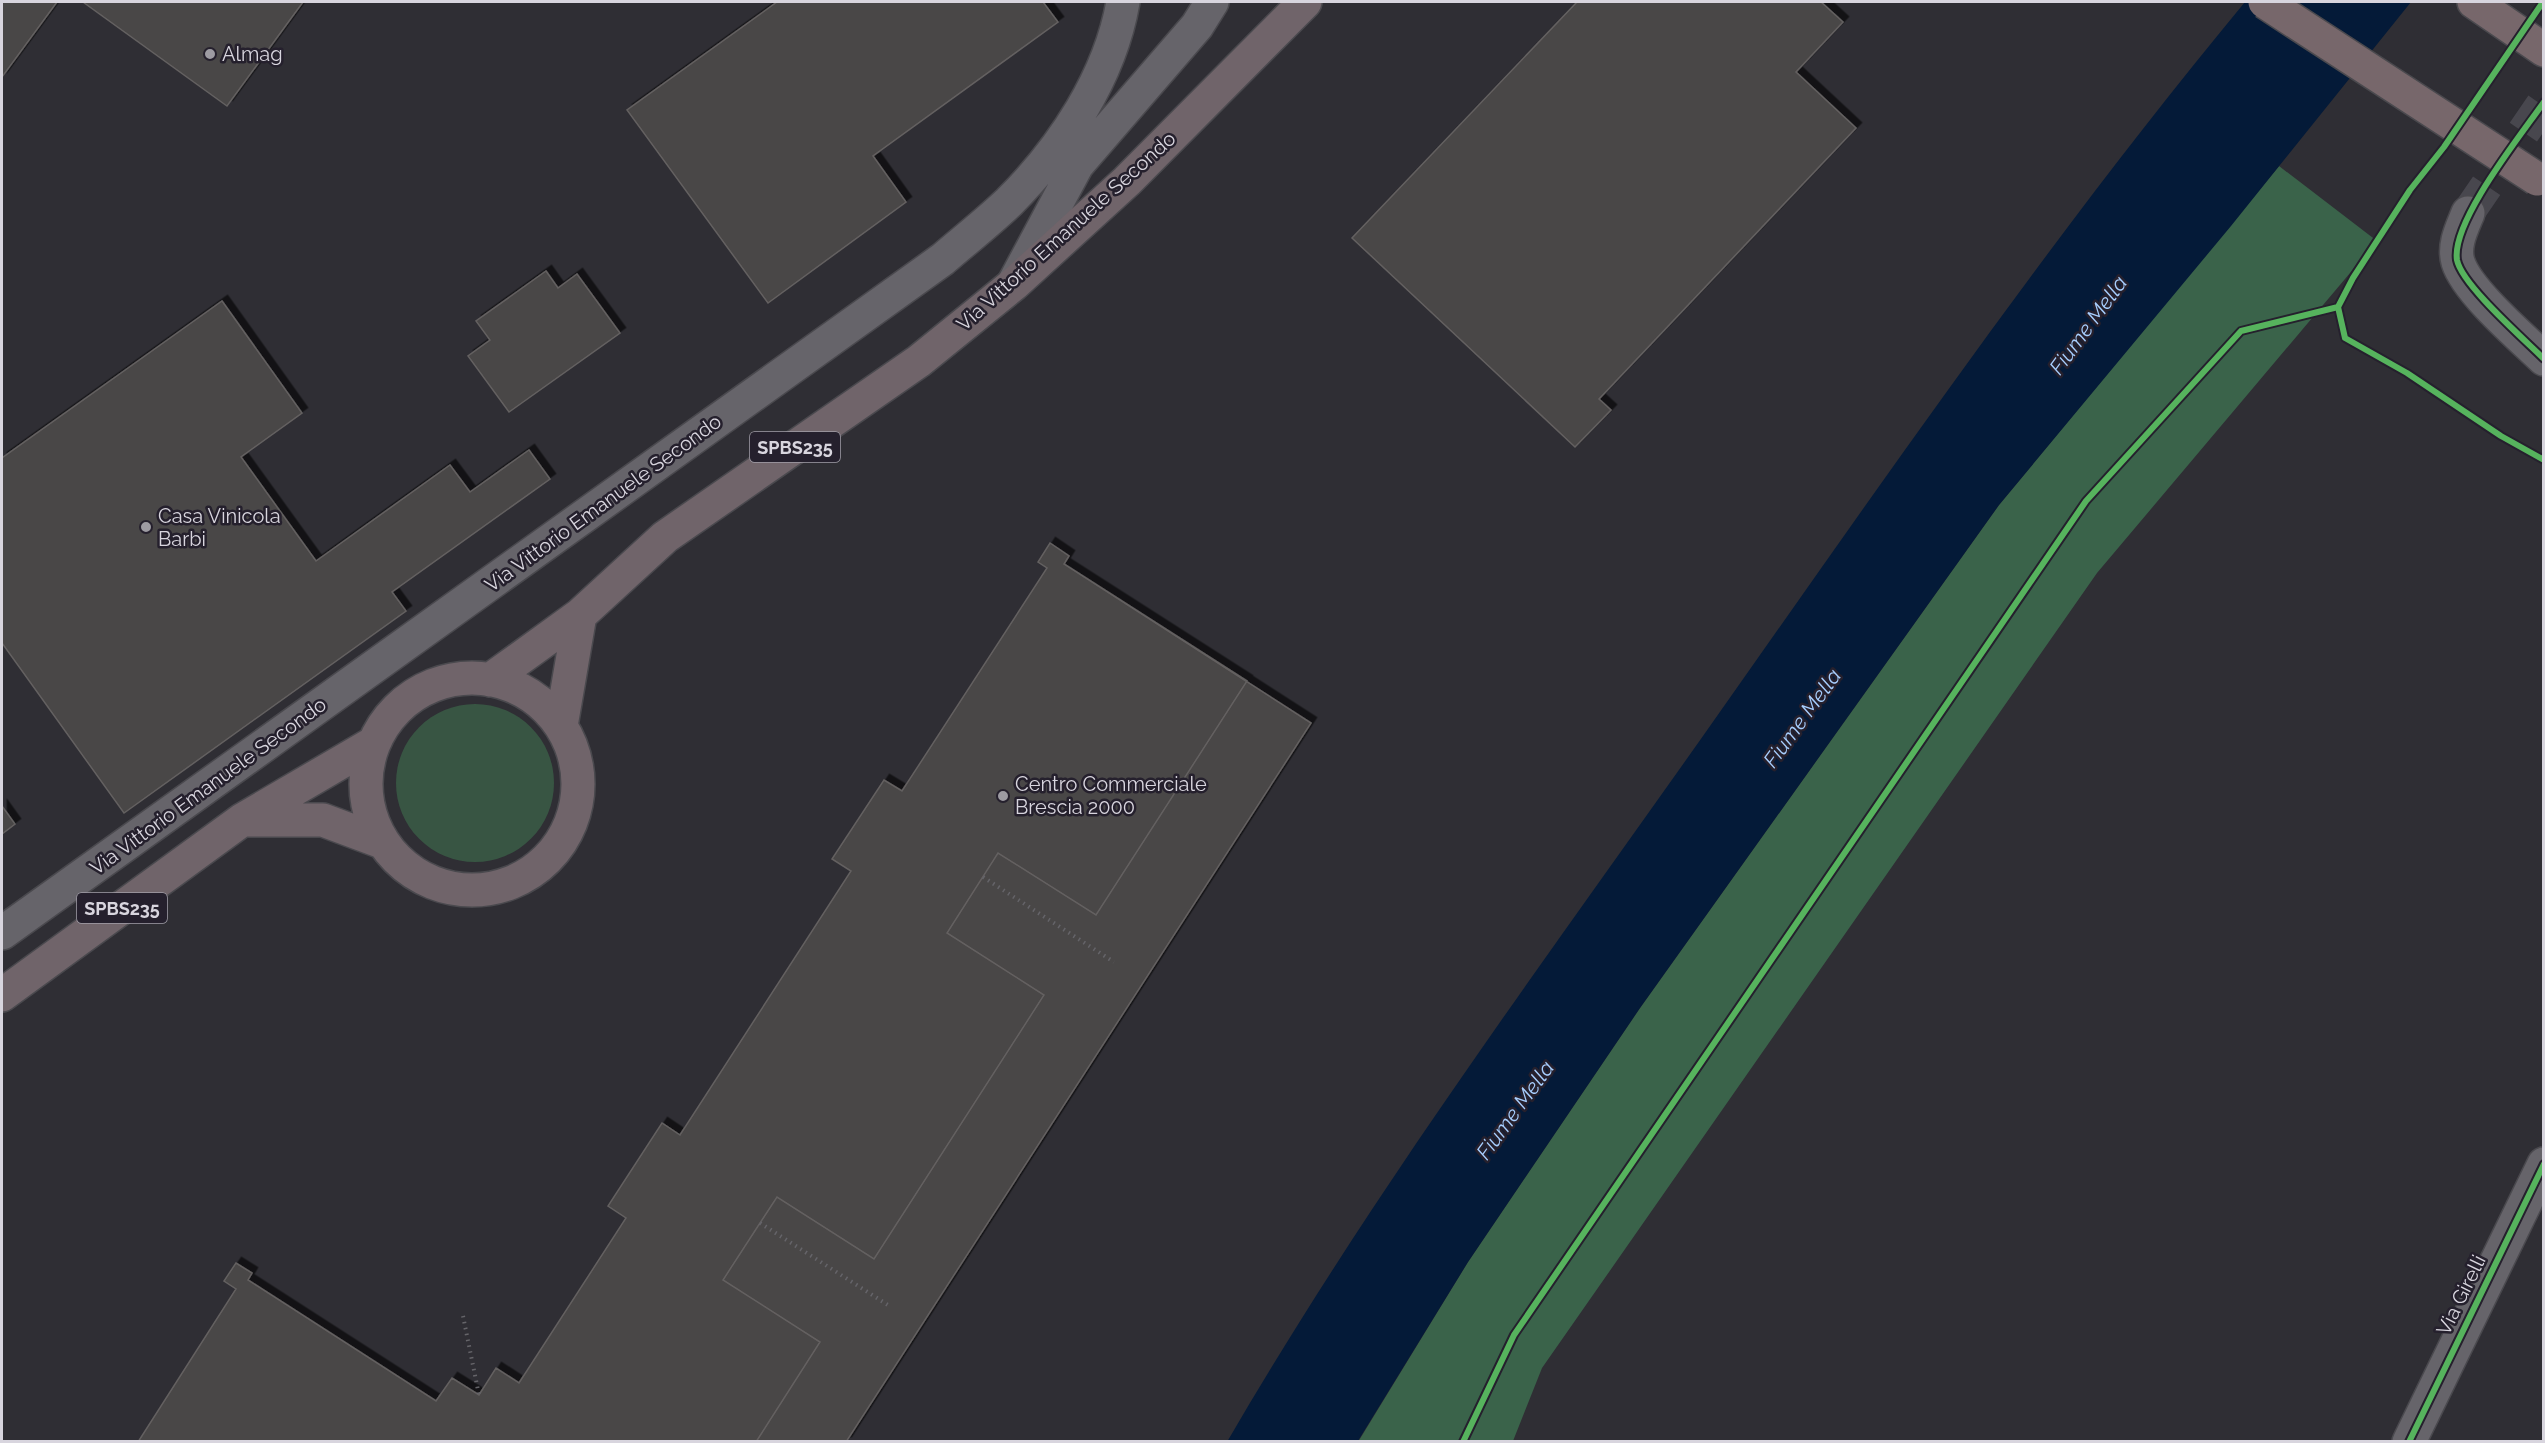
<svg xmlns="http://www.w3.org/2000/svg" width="2545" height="1443" font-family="Raleway,sans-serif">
<defs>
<filter id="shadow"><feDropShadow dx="5.5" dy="-5.5" stdDeviation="0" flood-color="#0009"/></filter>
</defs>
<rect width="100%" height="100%" fill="#2f2e34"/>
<path fill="#385543" d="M396 783a79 79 0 1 1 158 0a79 79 0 1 1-158 0Z"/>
<path fill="#3a634a" d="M2279 166 2377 241 2097 573 1542 1368 1513 1441 1358 1442 1468 1262 1640 1008 1999 505Z"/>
<path fill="#041a38" d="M2245 2H2411L2231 226 1999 505 1640 1008 1468 1262 1358 1441 1227 1442C1370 1196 1539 968 1703 736 1878 488 2051 236 2245 2Z"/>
<path fill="#494646" stroke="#646161" stroke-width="1.5" filter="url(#shadow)" d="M2 2H57L2 77Z
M83 2H303L227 106Z
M777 2H1043L1058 22 873 156 906 202 768 303 627 110Z
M1577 2H1821L1843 22 1796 72 1856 128 1599 399 1611 410 1575 447 1352 238Z
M546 271 558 288 577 274 620 333 509 412 468 356 490 340 476 321Z
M222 301 302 413 241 457 316 561 450 465 470 492 529 450 550 479 392 592 406 611 124 813 2 643V458Z
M1050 543 1069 556 1064 564 1247 681 1096 915 998 853 947 933 1044 995 874 1259 777 1197 760 1223 723 1280 820 1342 756 1442H138L236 1289 224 1281 236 1263 252 1273 248 1280 436 1401 452 1378 479 1395 496 1368 519 1383 626 1218 608 1206 662 1123 680 1135 851 871 832 859 884 780 902 791 1047 568 1038 562Z
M1050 543 1069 556 1064 564 1311 723 846 1442H138L236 1289 224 1281 236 1263 252 1273 248 1280 436 1401 452 1378 479 1395 496 1368 519 1383 626 1218 608 1206 662 1123 680 1135 851 871 832 859 884 780 902 791 1047 568 1038 562Z
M2 806 15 824 2 834Z"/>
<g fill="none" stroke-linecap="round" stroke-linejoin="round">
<path stroke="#48474e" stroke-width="33" stroke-dasharray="33 16" stroke-linecap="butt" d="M2468 213 2544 102"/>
<defs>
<path id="minor" d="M2468 213C2462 228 2453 245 2458 262 2467 291 2521 337 2544 359
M1015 281 1077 165 1197 26 1212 2
M2 933 943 259C965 240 988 222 1009 202 1063 148 1110 77 1123 2
M2409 1442 2544 1164"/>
<path id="major" d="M366 784a106 106 0 1 1 212 0a106 106 0 1 1-212 0Z
M490 680 580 615 665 537 919 361 1014 284 1127 181 1305 2
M561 726 580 615
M244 820H323L382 842
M2 995 242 820 372 744"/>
<path id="highway" d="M2474 2 2544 50"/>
</defs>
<use href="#minor" stroke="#4a494e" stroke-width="36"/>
<use href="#major" stroke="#4a494e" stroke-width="36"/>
<use href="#highway" stroke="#4a494e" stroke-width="36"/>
<path stroke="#656469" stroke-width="4" stroke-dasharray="1.5 4.5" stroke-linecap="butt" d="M983 877 1114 962
M760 1223 891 1307
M463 1316 479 1395"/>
<use href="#minor" stroke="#66646a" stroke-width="33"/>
<use href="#major" stroke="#70646a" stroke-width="33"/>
<use href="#highway" stroke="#77676b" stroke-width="33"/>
<defs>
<path id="highway-bridge" d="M2265 2 2537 179"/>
</defs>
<use href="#highway-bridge" stroke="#4a494e" stroke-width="36" stroke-linecap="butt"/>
<use href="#highway-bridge" stroke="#77676b" stroke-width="33"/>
<defs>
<path id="cycleway" d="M2543 2 2444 147 2410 190 2353 278 2338 307 2345 338 2407 373 2501 436 2544 460
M2544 102C2521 135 2451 222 2457 260 2462 285 2524 339 2544 359
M1463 1442 1514 1335 2086 501 2241 331 2338 307
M2409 1442 2544 1164"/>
</defs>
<use href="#cycleway" stroke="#25202d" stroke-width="10"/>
<use href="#cycleway" stroke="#56b35d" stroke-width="6"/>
</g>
<g fill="#9d9ba2" stroke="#25202d" stroke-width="2">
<circle cx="210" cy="54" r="6"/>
<circle cx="146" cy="527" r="6"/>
<circle cx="1003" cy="796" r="6"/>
</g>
<g text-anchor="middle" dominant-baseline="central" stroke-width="5" stroke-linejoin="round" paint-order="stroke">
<g fill="#25202d" stroke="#a29fa9" stroke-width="1.5">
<rect x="750" y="432" width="90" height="30" rx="4.5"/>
<rect x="77" y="893" width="90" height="30" rx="4.5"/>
</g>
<g font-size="18" font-weight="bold" fill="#d8d5de">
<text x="795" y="447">SPBS235</text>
<text x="122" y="908">SPBS235</text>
</g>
<g font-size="20" fill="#d8d5de" stroke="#25202d" text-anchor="start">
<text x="222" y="54">Almag</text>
<text x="158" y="516">Casa Vinicola<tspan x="158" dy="23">Barbi</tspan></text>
<text x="1015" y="784">Centro Commerciale<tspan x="1015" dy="23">Brescia 2000</tspan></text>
</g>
<g font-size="20" fill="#d8d5de" stroke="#25202d">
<text transform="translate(1066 231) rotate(-42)">Via Vittorio Emanuele Secondo</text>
<text transform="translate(603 503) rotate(-36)">Via Vittorio Emanuele Secondo</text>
<text transform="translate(208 786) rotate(-36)">Via Vittorio Emanuele Secondo</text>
<text transform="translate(2461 1295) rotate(-64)">Via Girelli</text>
</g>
<g font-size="21" font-style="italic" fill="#a7cefe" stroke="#25202d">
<text transform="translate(2088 325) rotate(-54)">Fiume Mella</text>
<text transform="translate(1802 718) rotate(-54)">Fiume Mella</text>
<text transform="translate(1515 1110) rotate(-54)">Fiume Mella</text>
</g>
</g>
<rect width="2545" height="1443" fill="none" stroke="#d8d5de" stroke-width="6"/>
</svg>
